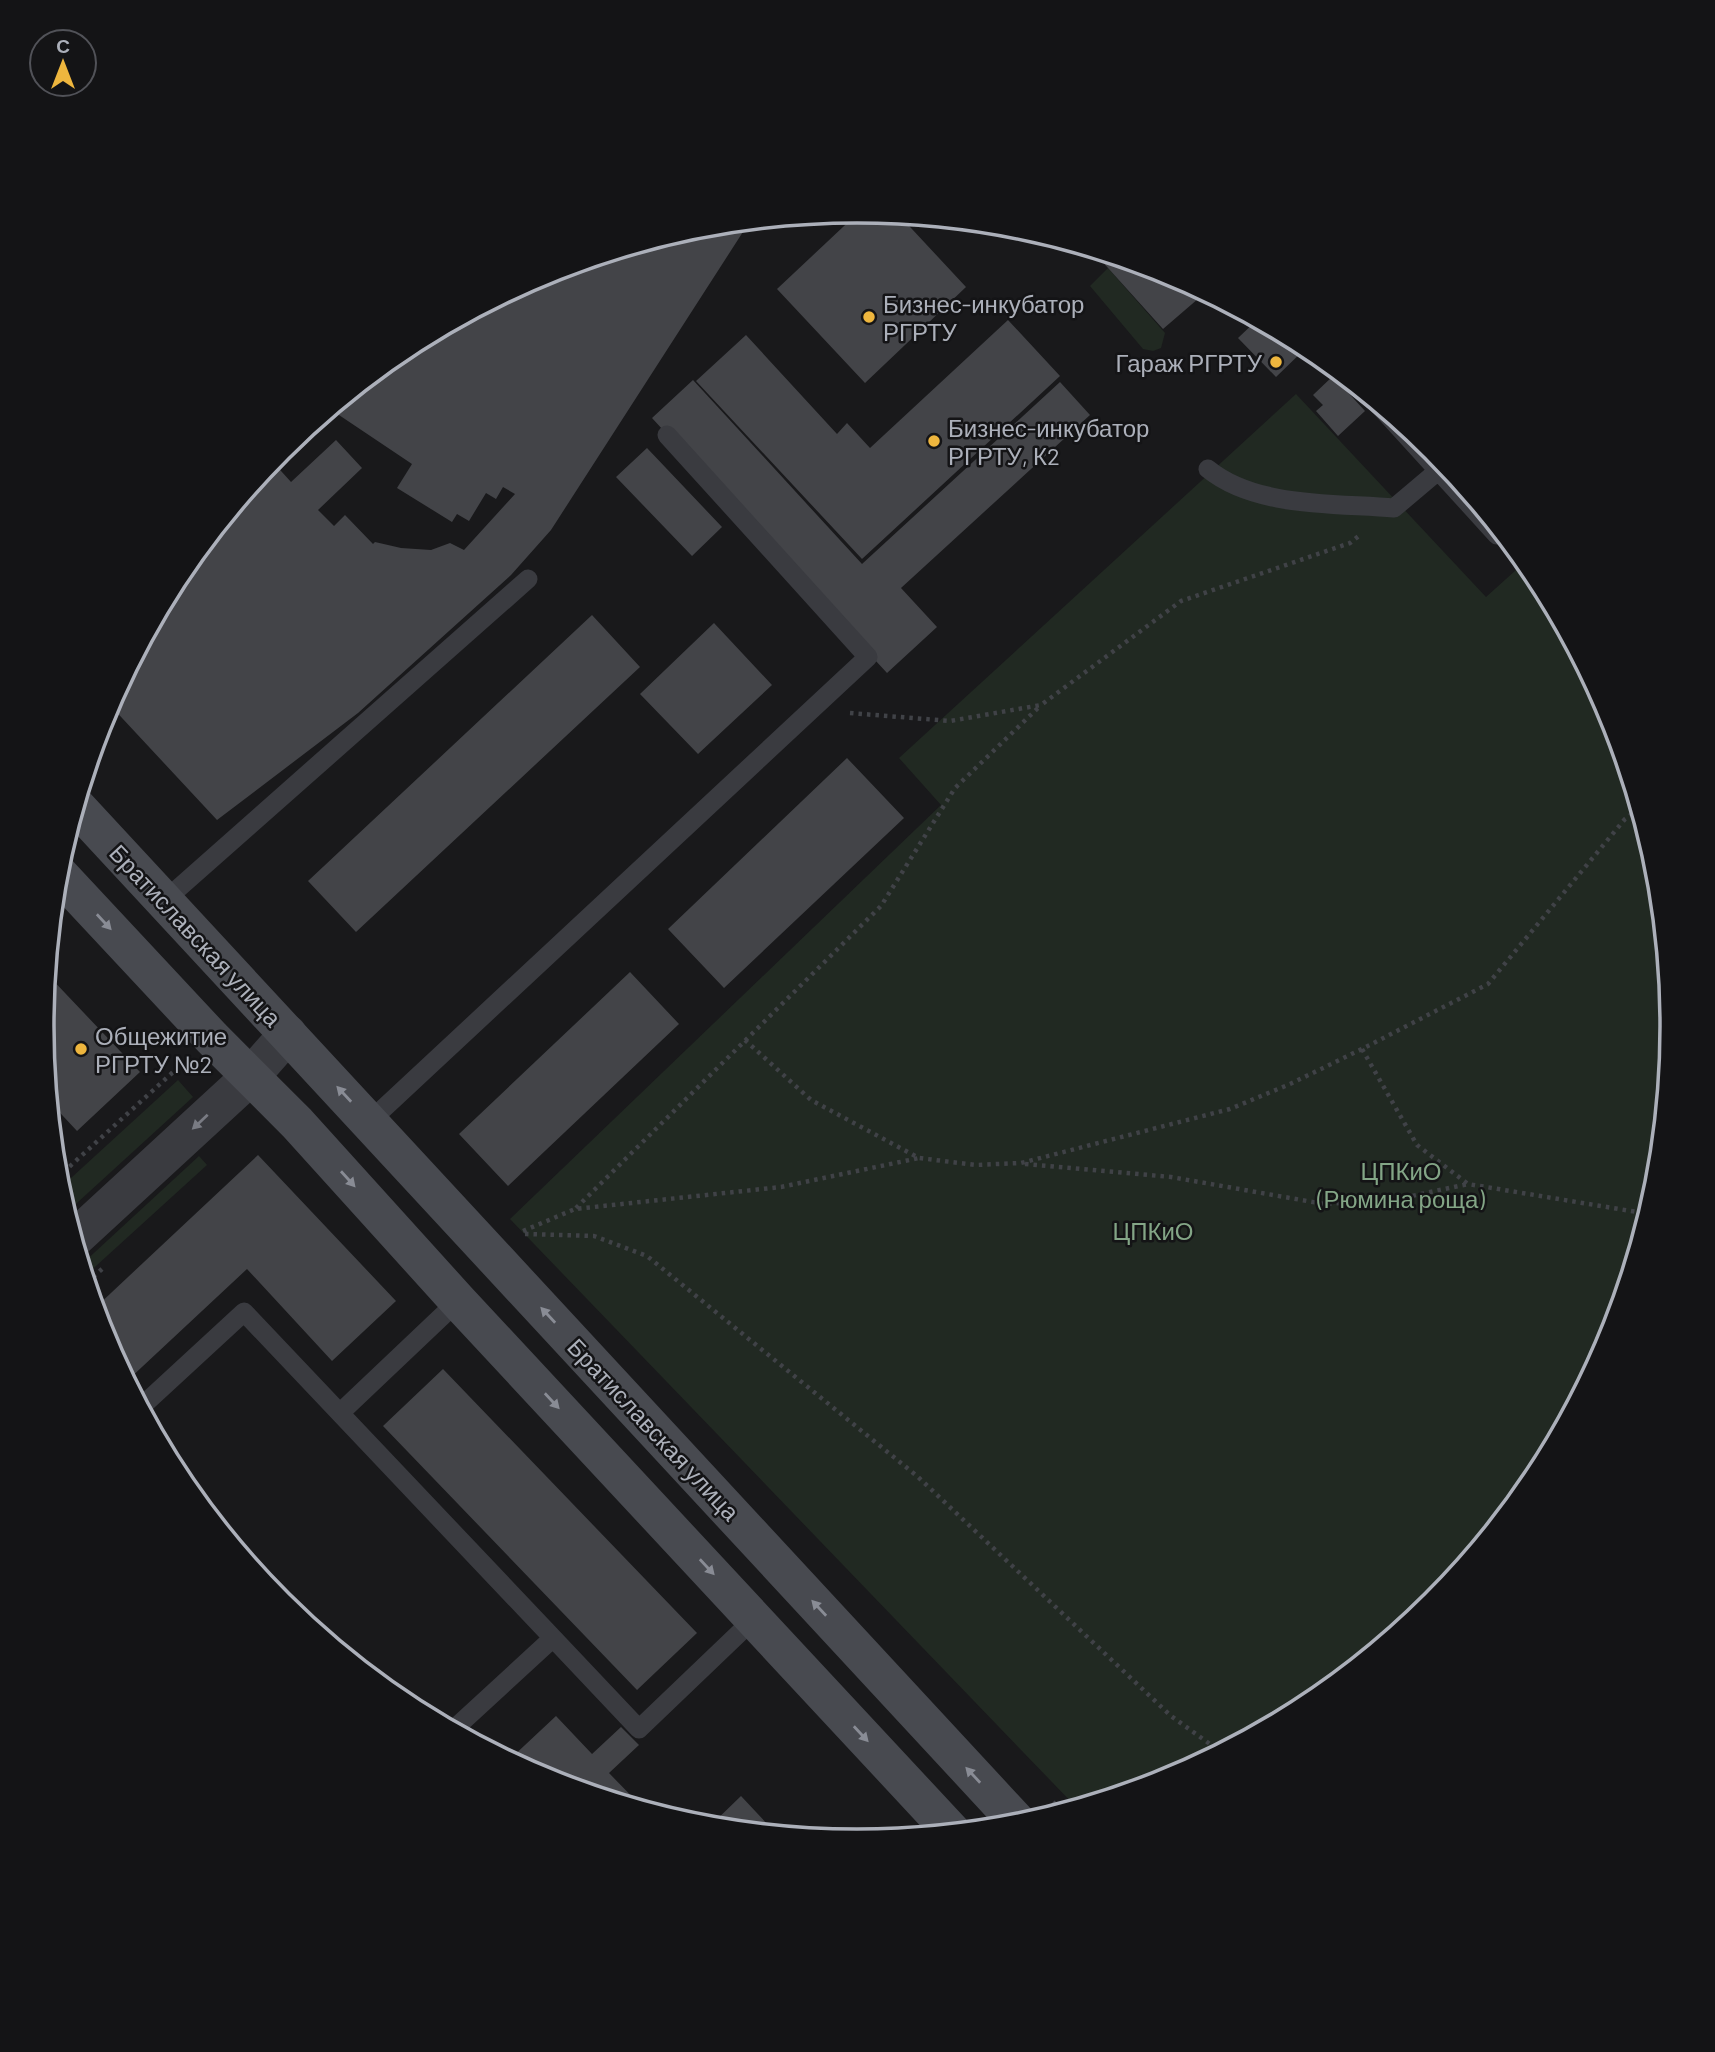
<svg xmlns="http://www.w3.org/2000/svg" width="1715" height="2052" font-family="Barlow,sans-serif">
<rect width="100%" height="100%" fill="#19191b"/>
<path fill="#212922" d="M1108 268 1165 333 1161 348 1153 351 1143 349 1090 286Z
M1296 394 1486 597 1526 561 1536 573 1611 714 1657 867 1673 1026 1657 1185 1611 1338 1535 1479 1434 1603 1310 1704 1169 1780 1077 1808 510 1219 941 805 899 758Z
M178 1080 193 1097 66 1213 59 1189Z
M199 1156 207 1165 85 1276 82 1264Z"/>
<path fill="#434448" d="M860 211 898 214 966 287 865 383 777 289Z
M750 221 551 530 511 575 358 713 217 820 109 704 180 573 272 461 291 482 336 440 362 468 318 510 334 526 345 515 373 544 375 542 401 548 431 550 450 543 464 550 515 494 503 487 496 499 486 493 469 521 457 514 452 522 397 488 412 464 330 409 405 348 546 272 699 226Z
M1090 248 1170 273 1206 292 1163 329Z
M1008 320 1060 376 862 559 696 381 746 335 837 434 847 423 870 448Z
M1257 320 1308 346 1276 377 1238 338Z
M1333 376 1365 411 1338 436 1316 411 1323 405 1313 395Z
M693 380 862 564 1060 382 1090 415 901 588 937 627 887 673 652 418Z
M647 448 722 527 692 556 616 477Z
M592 615 640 667 356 932 308 881Z
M714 623 772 685 698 754 640 694Z
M847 758 904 818 724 988 668 929Z
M630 972 679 1024 508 1186 459 1134Z
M47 974 140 1072 77 1131 49 1101 42 1026Z
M258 1155 396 1301 332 1361 247 1269 127 1381 104 1338 95 1308Z
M443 1369 697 1633 637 1690 383 1426Z
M556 1716 592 1754 621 1727 639 1745 609 1773 644 1809 545 1779 509 1760Z
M741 1796 770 1827 765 1832 709 1827Z"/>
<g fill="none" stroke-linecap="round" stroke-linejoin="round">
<path stroke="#404247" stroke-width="4.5" stroke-dasharray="3.5 5" stroke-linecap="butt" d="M850 713 950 721 1041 705 1181 601 1350 543 1360 535
M745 1040 811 1100 919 1158 976 1165 1021 1163 1230 1109 1290 1084 1362 1049 1488 984 1625 819 1640 808
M1362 1049 1417 1145 1468 1184 1649 1214
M1025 1164 1171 1177 1324 1204 1393 1200 1468 1184
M57 1178 183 1063
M576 1208 881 906 955 788 1041 705
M523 1231 575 1209 781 1187 919 1158
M525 1234 594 1236 647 1256 917 1476 1171 1716 1221 1752
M87 1283 102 1269
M1053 1802 1063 1812"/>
<path stroke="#3a3b40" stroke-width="19" d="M1374 400 1497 535 1501 531
M1208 469C1256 508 1335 503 1394 508L1439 470
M164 901 528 579
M370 1121 868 657 667 435
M141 1407 244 1312 553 1638
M341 1412 458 1301
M453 1730 553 1638 639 1729 755 1618"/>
<path stroke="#3a3b40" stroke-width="38" d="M74 1239 251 1076 288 1034"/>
<path stroke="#484a50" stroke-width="38" d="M76 806 1020 1825
M57 872 212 1038 297 1123 458 1301 952 1832"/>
</g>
<defs><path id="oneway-solid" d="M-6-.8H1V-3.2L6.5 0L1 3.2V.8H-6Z" transform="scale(1.75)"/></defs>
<g fill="#898c95">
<use href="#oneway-solid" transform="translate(104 922) rotate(47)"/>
<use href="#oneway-solid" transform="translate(344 1094) rotate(-133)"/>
<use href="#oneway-solid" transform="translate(348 1179) rotate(48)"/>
<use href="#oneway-solid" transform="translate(548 1315) rotate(-133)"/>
<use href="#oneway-solid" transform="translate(552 1401) rotate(47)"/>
<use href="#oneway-solid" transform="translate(707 1567) rotate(47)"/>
<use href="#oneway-solid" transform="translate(819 1608) rotate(-133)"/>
<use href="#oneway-solid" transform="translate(861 1734) rotate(47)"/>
<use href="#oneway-solid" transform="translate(973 1775) rotate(-133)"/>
</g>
<use fill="#797b83" href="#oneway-solid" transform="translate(200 1122) rotate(137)"/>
<g fill="#eeb63e" stroke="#141416" stroke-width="2.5">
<circle cx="869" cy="317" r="7"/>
<circle cx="1276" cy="362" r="7"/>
<circle cx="934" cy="441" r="7"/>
<circle cx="81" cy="1049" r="7"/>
</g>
<g text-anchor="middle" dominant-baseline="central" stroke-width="5" stroke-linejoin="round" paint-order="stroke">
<g font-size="24" fill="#acb0ba" stroke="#141416" text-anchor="start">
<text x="883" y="303">Бизнес-инкубатор<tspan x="883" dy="28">РГРТУ</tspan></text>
<text x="1262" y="362" text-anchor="end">Гараж РГРТУ</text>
<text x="948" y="427">Бизнес-инкубатор<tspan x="948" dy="28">РГРТУ, К2</tspan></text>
<text x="95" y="1035">Общежитие<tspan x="95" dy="28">РГРТУ №2</tspan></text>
</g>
<g font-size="24" fill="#acb0ba" stroke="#141416">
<text transform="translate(196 935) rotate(47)">Братиславская улица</text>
<text transform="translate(654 1429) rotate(47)">Братиславская улица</text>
</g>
<g font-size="24" fill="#83a586" stroke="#141416">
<text x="1401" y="1170">ЦПКиО<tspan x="1401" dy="28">(Рюмина роща)</tspan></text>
<text x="1153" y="1230">ЦПКиО</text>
</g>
</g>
<path d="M0 0H1715V2052H0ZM54 1026a803 803 0 1 1 1606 0a803 803 0 1 1-1606 0Z" fill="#141416" fill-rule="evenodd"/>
<path fill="none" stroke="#acb0ba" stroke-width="3.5" d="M54 1026a803 803 0 1 1 1606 0a803 803 0 1 1-1606 0Z"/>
<g transform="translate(63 63)"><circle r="33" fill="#141416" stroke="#515258" stroke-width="2"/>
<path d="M0-5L12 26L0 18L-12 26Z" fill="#eeb63e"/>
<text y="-10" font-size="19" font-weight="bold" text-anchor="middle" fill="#acb0ba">С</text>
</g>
</svg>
